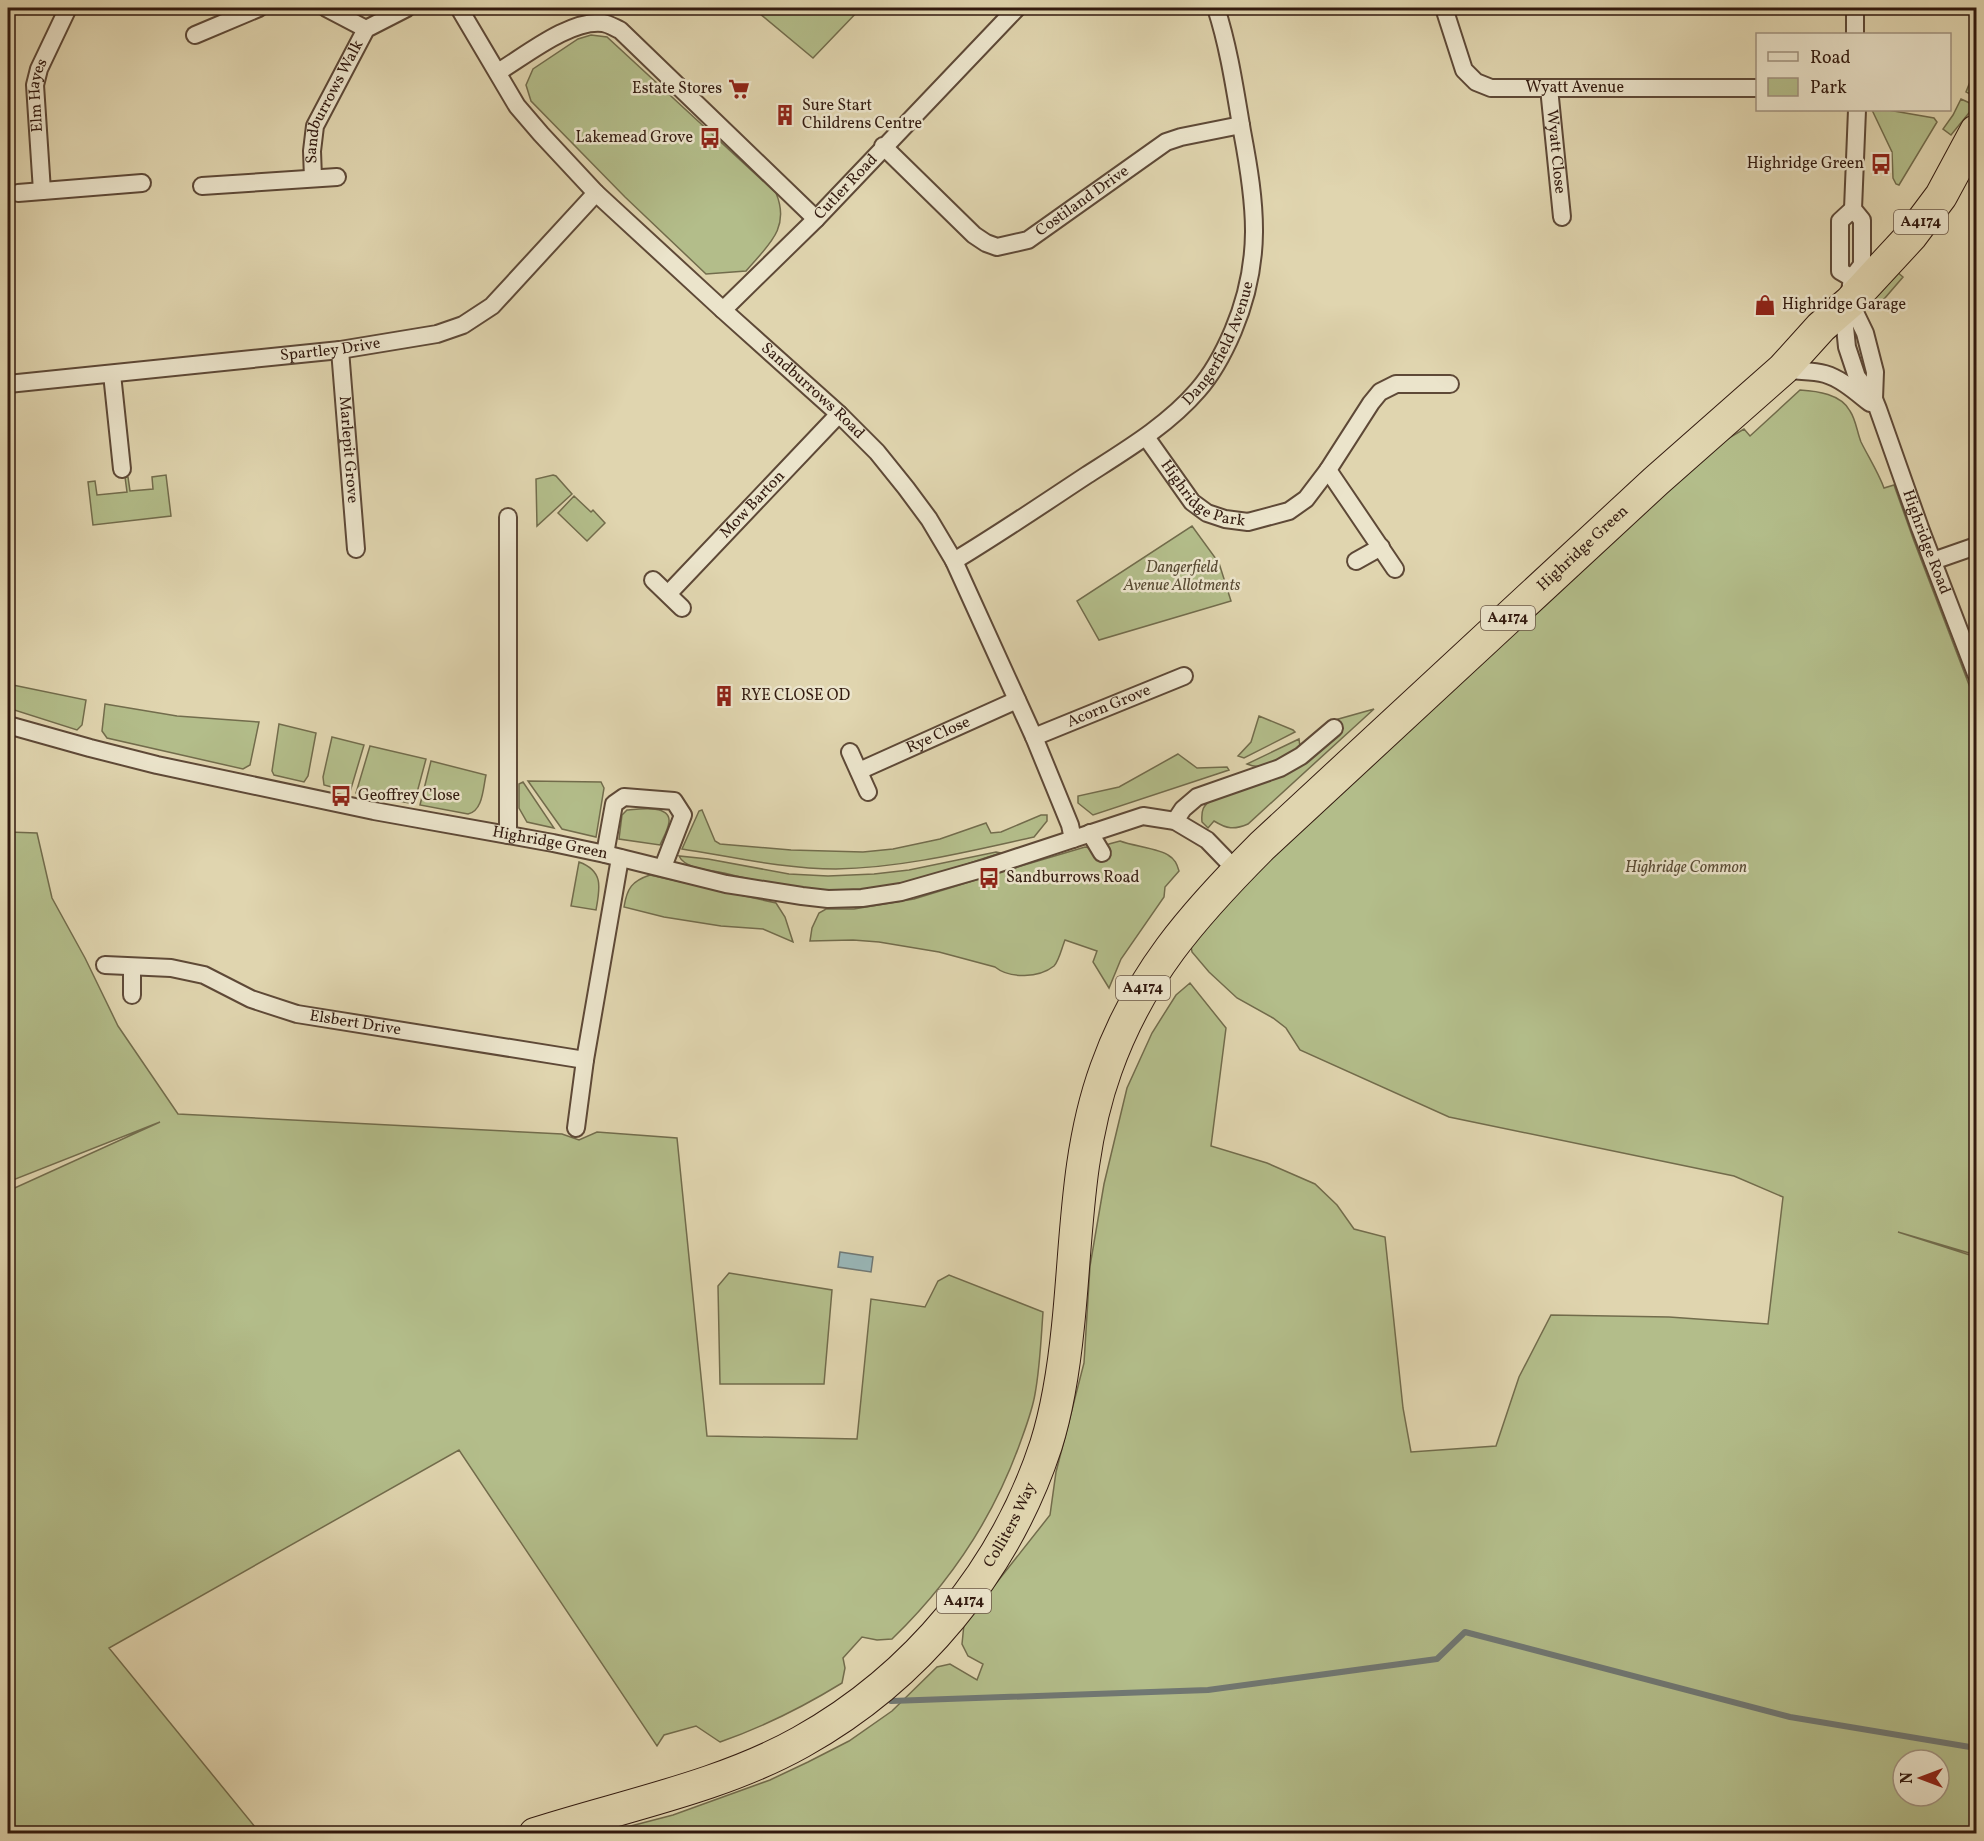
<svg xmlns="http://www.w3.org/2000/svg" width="1984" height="1841" font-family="Vollkorn,serif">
<rect width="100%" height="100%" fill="#e0d5af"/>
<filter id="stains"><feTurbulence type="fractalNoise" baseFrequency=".00333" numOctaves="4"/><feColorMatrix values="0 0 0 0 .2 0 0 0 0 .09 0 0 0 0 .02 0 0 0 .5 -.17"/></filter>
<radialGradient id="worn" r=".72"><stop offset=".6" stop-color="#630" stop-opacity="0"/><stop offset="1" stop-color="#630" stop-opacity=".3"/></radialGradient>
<path fill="#b3bd8a" stroke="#726c4c" stroke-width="1.5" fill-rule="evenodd" d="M753 8H861L813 58Z
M591 35 607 37 776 193C791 229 767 246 746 271L706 274 625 197 531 101 526 85 533 69 578 39Z
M1976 67V97L1966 92Z
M1961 99 1974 105 1973 108 1951 135 1943 129 1953 115Z
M1872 110H1888L1934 118 1937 122 1899 185 1896 184 1893 178 1892 152Z
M1896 271 1903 277 1878 306 1870 309 1872 302Z
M1800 390C1817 391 1841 394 1850 411 1856 420 1857 432 1861 442 1869 458 1878 472 1884 488L1894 485 1914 541 1976 703V1255L1898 1232 1976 1257V1833L600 1834 673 1815 770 1780 808 1762 849 1741 892 1711 937 1667 950 1664 977 1680 983 1664 968 1656 962 1644 964 1624 1050 1515 1056 1472 1084 1363 1090 1266 1104 1184 1127 1088 1152 1033 1176 995 1190 983 1226 1028 1211 1146 1267 1163 1315 1184 1337 1205 1354 1229 1385 1237 1403 1408 1411 1452 1496 1446 1519 1377 1551 1315 1669 1317 1768 1324 1783 1197 1734 1176 1449 1117 1300 1050 1286 1028 1273 1018 1237 998 1209 972 1192 952 1190 940 1240 885 1707 451 1744 429 1750 436ZM1903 1760H1939V1796H1903Z
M166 475 171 516 93 525 88 482 95 481 97 495 127 492 125 477H128L130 491 153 489 152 477Z
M553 475 556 476 572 494 537 526 536 479Z
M574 496 591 512 593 510 605 523 587 541 558 513Z
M1192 526 1219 563 1231 601 1099 640 1077 601Z
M8 684 86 700 82 725 77 730 8 708Z
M105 704 177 716 259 722 250 765 243 769 107 738 102 731Z
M1374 709 1248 824C1234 830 1227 829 1214 821L1208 828 1202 822C1201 810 1203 805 1213 799L1301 764 1342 728 1335 720Z
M1259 716 1293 730 1295 732 1244 758 1238 756 1251 742Z
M279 724 316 733 308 776 304 782 274 775 272 771Z
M332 737 364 745 350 792 324 785 323 777Z
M1299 739 1300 747C1287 758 1264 772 1247 764Z
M370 746 426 759 414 804 356 793Z
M1178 754 1197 768 1227 767 1229 770 1093 815 1078 803V796L1119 787Z
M431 761 486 775C483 788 483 811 468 814L420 805Z
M528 781 601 782 604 788 596 837 562 829Z
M523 782 554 828 527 822 519 808V784Z
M627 810C638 809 671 804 669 822 668 830 663 838 660 845L619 839 622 815Z
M702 810 715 841 720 844 791 850 863 852 893 849 940 839 986 823 991 833 1001 832 1041 815H1047V821L1034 837C970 851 903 868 836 869 785 869 733 857 682 849L699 811Z
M8 832 37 833 52 898 85 958 118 1026 178 1114 562 1134 579 1140 597 1132 677 1138 707 1436 857 1439 871 1299 925 1307 938 1281 949 1275 1043 1312C1041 1339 1040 1367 1035 1394 1032 1412 1025 1429 1019 1446 992 1520 948 1585 892 1639L877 1640 862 1637 843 1658 845 1668 842 1683C803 1707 763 1727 720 1742L696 1726 664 1735 657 1746 459 1450 109 1648 260 1833H8V1191L160 1122 8 1182Z
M1120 841C1133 846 1160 849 1168 855 1175 859 1177 864 1179 871L1165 887 1164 897 1121 959 1109 988 1093 962 1097 951 1065 940C1062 947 1059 961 1054 966 1039 978 1010 979 995 967L939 952 879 942 853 940 810 941 812 928 819 913 826 909H854L914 899 979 879 981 885 995 880 994 874 1085 847 1091 848 1100 860 1110 855 1106 847 1109 844Z
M996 852 1001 853C955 867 908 886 860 890 814 893 768 884 724 873 711 870 685 869 679 856L708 859 789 874 828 876 874 874 909 870Z
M579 862C604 871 600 888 596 910L571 906Z
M650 875 776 903 785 917 793 942 763 929 721 926 664 917 624 907C627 888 632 881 650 875Z
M729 1273 832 1290 824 1384H720L718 1286Z"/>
<path fill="#99b6b7" stroke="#707874" stroke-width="1.5" d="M840 1252 873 1257 871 1272 838 1267Z"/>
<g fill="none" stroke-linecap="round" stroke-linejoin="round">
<path stroke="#707874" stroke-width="6" d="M891 1701 1208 1690 1437 1659 1465 1632 1790 1717 1976 1748"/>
<defs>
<g id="street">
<path d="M326 8 366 29"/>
<path id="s1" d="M459 8 517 106 541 134 596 193 723 310 839 414 877 452 906 488 929 519 954 561 1034 737 1070 825 1073 839"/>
<path id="s2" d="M1444 8 1464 70 1476 82 1491 88H1758"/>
<path d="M1855 8V34"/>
<path d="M195 35 259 8"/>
<path d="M498 72C525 56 570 19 603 23 609 24 615 28 620 30L816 219"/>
<path id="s3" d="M1549 88 1562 217"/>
<path id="s4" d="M1857 110 1853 209 1862 220V265L1852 278 1845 327 1847 347 1857 377 1874 399 1878 409 1920 528 1976 674"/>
<path id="s5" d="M883 146 974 235 986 243 997 247 1028 240 1166 142 1181 137 1241 125"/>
<path id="s6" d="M313 178 312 151 315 126 366 29 407 8"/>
<path d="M202 186 337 177"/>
<path id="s7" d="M42 191 35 85 39 69 68 8"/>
<path d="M18 193 142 183"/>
<path d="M1852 278 1840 271V221L1853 209"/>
<path d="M1850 302 1865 333 1875 372 1874 399"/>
<path id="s8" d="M723 310 816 219 1017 8"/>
<path id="s9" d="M340 350 356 549"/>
<path d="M1783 369C1797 372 1811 370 1825 374 1842 379 1857 393 1870 403"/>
<path d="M112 374 122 469"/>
<path id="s10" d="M8 384 340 350 437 334 463 325 492 306 596 193"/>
<path id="s11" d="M1146 437 1192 502 1207 513 1225 519 1248 522 1289 511 1306 499 1328 470 1371 403 1380 392 1396 384H1450"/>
<path d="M1328 470 1395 569"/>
<path d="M508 517V835"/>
<path id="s12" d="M954 561C999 534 1043 504 1087 475 1126 450 1168 425 1198 390 1213 373 1224 352 1233 331 1263 260 1256 205 1242 131 1235 90 1229 48 1216 8"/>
<path d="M1356 561 1381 547"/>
<path d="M1933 561 1976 546"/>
<path d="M653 580 682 608"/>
<path id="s13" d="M668 594 839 414"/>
<path id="s14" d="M8 725 90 748 157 765 374 811 553 843 605 854 726 884 802 896 828 899 862 898 901 892 985 868 1143 816 1175 821 1207 840 1237 871"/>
<path id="s15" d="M1034 737 1184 676"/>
<path d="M850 752 868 792"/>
<path id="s16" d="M859 771 1017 700"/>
<path d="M1175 821 1183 809 1197 797 1280 768 1301 756 1334 728"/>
<path d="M1090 833 1102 853"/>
<path d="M605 854 614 804 624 797 674 801 683 815 663 867"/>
<path id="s17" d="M105 965 171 968 204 975 251 999 297 1014 585 1060"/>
<path d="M132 995V967"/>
<path d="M576 1128 585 1060 620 858"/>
</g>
<g id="highway">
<path id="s18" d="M535 1834C622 1806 721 1787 801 1742 916 1678 1005 1570 1046 1445 1058 1407 1064 1366 1068 1326 1077 1240 1076 1152 1106 1069 1139 976 1193 915 1262 846L1656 481 1783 369 1821 327 1850 302 1911 236 1941 196 1976 131"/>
</g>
</defs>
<use href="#street" stroke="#5e4937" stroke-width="20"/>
<use href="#highway" stroke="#321a0f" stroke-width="34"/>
<use href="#street" stroke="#ebe4cb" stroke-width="16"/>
<use href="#highway" stroke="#e0d5af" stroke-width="32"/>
</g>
<defs>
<symbol id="supermarket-bare" viewBox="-9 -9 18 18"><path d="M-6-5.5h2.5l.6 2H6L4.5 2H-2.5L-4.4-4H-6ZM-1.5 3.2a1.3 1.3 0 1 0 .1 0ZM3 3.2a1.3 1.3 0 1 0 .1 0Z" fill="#8f2418" stroke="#ebe4cb" stroke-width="2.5" paint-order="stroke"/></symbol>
<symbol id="building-bare" viewBox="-9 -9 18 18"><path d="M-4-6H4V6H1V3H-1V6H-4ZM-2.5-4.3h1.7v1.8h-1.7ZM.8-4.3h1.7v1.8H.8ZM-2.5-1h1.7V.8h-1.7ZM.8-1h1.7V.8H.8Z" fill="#8f2418" stroke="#ebe4cb" stroke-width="2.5" paint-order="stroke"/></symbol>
<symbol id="bus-bare" viewBox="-9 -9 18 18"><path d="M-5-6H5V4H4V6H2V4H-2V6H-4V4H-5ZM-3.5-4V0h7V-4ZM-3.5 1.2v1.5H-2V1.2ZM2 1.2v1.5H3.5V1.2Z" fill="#8f2418" stroke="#ebe4cb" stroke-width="2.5" paint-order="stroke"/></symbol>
<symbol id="shop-bare" viewBox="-9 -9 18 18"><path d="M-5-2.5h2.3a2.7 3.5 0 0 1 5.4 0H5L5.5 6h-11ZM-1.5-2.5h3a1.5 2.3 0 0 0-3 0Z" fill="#8f2418" stroke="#ebe4cb" stroke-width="2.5" paint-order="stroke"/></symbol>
</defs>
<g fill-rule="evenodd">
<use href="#supermarket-bare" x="724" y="74" width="30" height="30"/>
<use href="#building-bare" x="770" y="100" width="30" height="30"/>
<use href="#bus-bare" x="695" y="123" width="30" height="30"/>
<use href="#bus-bare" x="1866" y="149" width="30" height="30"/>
<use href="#shop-bare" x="1750" y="290" width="30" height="30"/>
<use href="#building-bare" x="709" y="681" width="30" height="30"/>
<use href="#bus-bare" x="326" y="781" width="30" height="30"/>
<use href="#bus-bare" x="974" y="863" width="30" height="30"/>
</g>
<g text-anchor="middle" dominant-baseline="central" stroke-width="5" stroke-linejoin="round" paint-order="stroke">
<g fill="#ebe4cb" stroke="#6a5747" stroke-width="1.5">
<rect x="1894" y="210" width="54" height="24" rx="4.5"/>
<rect x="1481" y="606" width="54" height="24" rx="4.5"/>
<rect x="1116" y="976" width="54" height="24" rx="4.5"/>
<rect x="937" y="1589" width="54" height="24" rx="4.5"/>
</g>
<g font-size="15" font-weight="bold" fill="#321a0f">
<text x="1921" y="222">A4174</text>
<text x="1508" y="618">A4174</text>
<text x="1143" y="988">A4174</text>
<text x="964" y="1601">A4174</text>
</g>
<g font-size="16" fill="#321a0f" stroke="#ebe4cb">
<text stroke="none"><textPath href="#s2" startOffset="182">Wyatt Avenue</textPath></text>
<text stroke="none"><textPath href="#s7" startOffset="96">Elm Hayes</textPath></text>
<text stroke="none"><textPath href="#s6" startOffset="81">Sandburrows Walk</textPath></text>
<text stroke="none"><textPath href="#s3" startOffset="64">Wyatt Close</textPath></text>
<text stroke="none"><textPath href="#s8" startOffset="174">Cutler Road</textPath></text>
<text stroke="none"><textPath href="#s5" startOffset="252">Costiland Drive</textPath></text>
<text stroke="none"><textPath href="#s12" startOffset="350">Dangerfield Avenue</textPath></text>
<text stroke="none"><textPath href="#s10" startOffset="324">Spartley Drive</textPath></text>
<text stroke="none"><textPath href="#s1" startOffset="525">Sandburrows Road</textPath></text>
<text stroke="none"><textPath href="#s9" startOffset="100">Marlepit Grove</textPath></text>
<text stroke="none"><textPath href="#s11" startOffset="84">Highridge Park</textPath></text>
<text stroke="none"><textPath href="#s13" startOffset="123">Mow Barton</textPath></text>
<text stroke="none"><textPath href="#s4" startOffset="456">Highridge Road</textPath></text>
<text stroke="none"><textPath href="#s18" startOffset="1770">Highridge Green</textPath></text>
<text stroke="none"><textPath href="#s15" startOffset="81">Acorn Grove</textPath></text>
<text stroke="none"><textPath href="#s16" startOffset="87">Rye Close</textPath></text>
<text stroke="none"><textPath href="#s14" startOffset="555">Highridge Green</textPath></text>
<text stroke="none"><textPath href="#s17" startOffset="260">Elsbert Drive</textPath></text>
<text stroke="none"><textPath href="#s18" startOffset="588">Colliters Way</textPath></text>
</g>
<g font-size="16" fill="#321a0f" stroke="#ebe4cb" text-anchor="start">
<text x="722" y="89" text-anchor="end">Estate Stores</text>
<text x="802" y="106">Sure Start<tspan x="802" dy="18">Childrens Centre</tspan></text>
<text x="693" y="138" text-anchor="end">Lakemead Grove</text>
<text x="1864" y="164" text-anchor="end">Highridge Green</text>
<text x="1782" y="305">Highridge Garage</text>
<text x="741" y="696">RYE CLOSE OD</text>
<text x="358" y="796">Geoffrey Close</text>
<text x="1006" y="878">Sandburrows Road</text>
</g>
<g font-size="16" font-style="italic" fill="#594b34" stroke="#ebe4cb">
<text x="1182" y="568">Dangerfield<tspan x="1182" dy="18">Avenue Allotments</tspan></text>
<text x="1686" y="868">Highridge Common</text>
</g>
</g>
<rect width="1984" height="1841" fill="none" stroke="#e0d5af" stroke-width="30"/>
<rect x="9" y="9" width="1966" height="1823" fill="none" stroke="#321a0f" stroke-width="3"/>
<rect x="15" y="15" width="1954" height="1811" fill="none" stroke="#321a0f" stroke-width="1.5"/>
<rect x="1756" y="33" width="195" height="78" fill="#ebe4cb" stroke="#a19380" stroke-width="1.5"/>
<rect x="1768" y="52" width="30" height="9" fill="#ebe4cb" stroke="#a19380" stroke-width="1.5"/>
<text x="1810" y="63" font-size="18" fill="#321a0f">Road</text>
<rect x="1768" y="78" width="30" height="18" fill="#b3bd8a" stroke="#a19380" stroke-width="1.5"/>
<text x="1810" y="93" font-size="18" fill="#321a0f">Park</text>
<g transform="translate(1921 1778) rotate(270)"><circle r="28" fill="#ebe4cb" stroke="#a19380" stroke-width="1.5"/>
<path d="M0-4.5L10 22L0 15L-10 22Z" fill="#8f2418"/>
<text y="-9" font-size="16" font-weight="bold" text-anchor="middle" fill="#321a0f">N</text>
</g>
<rect width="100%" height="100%" filter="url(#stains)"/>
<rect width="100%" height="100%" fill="url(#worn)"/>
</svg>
